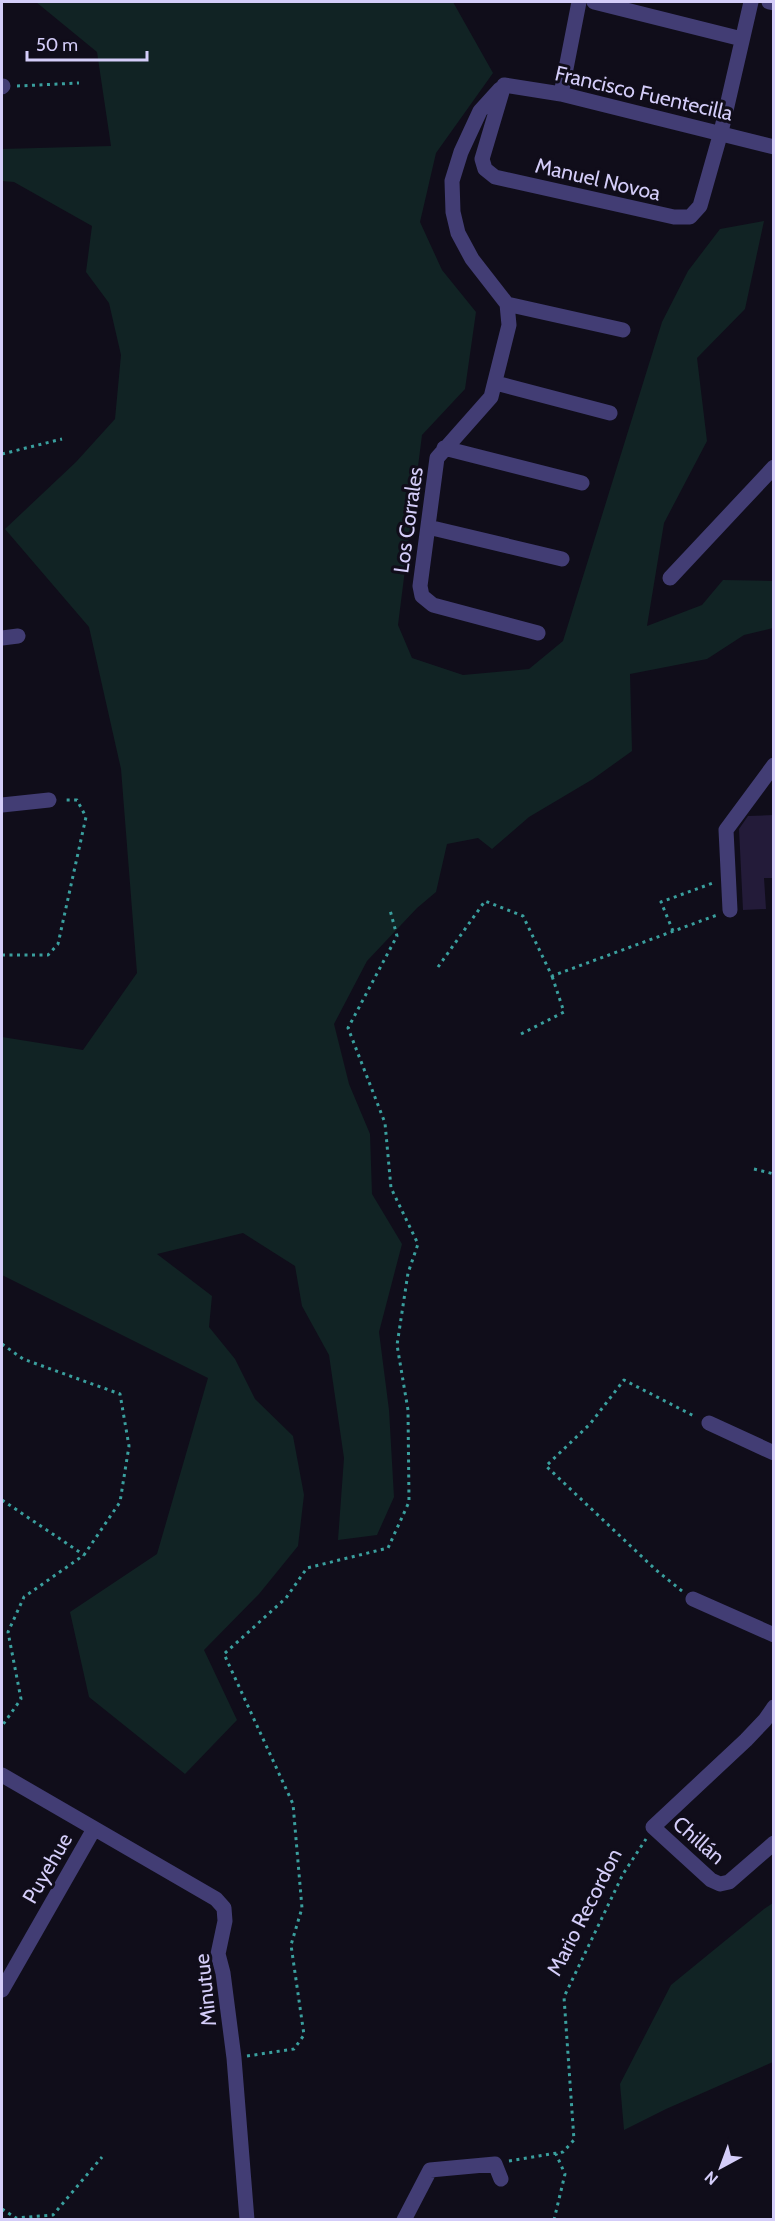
<svg xmlns="http://www.w3.org/2000/svg" width="775" height="2221" font-family="Cabin,sans-serif">
<rect width="100%" height="100%" fill="#100d1a"/>
<path fill="#112324" d="M36 2H453L493 73 436 153 420 222 442 270 476 312 465 389 422 435 398 625 412 658 463 675 529 669 563 641 662 322 688 271 720 229 764 221 745 309 697 358 707 441 664 523 647 626 702 605 723 580 773 581V628L744 635 707 659 630 674 632 751 593 779 529 817 492 849 478 838 447 844 436 892 417 908 367 961 334 1024 349 1084 370 1134 372 1194 402 1244 379 1332 389 1410 394 1497 377 1535 338 1540 344 1458 329 1355 302 1306 295 1266 243 1233 157 1254 212 1296 209 1327 235 1359 255 1399 293 1436 304 1495 298 1546 259 1594 204 1650 237 1720 185 1774 89 1697 70 1612 157 1554 208 1378 2 1275V1037L83 1050 137 973 121 769 89 627 5 529 76 462 115 419 121 355 109 303 86 272 92 226 14 182 2 181V149L111 146 97 52Z
M773 1903V2062L666 2109 624 2130 620 2084 671 1985 764 1909Z"/>
<path fill="#231b39" d="M774 815V878H764L766 909 743 910 739 829 748 816Z"/>
<g fill="none" stroke-linecap="round" stroke-linejoin="round">
<path stroke="#3a9f9e" stroke-width="3" stroke-dasharray="3 4.5" stroke-linecap="butt" d="M17 86 79 83
M2 454 62 439
M673 931 661 902 713 883
M2 955H48L58 944 86 817 77 800H63
M438 967 485 901 523 916 552 976 717 915
M521 1034 564 1012 552 976
M754 1169 774 1174
M2 1344 23 1359 120 1394 129 1446 120 1502 84 1555 24 1597 8 1632 21 1699 2 1726
M2 1500 84 1555
M682 1591 656 1570 546 1466 590 1424 624 1380 696 1417
M247 2056 294 2049 304 2035 291 1945 302 1908 293 1804 224 1654 286 1598 307 1568 388 1548 409 1502 408 1410 397 1345 408 1273 418 1244 391 1188 385 1123 348 1028 397 936 390 910
M509 2161 563 2152 574 2140 564 1997 623 1874 646 1839
M2 2209 16 2218 53 2215 102 2157
M554 2220 565 2174 556 2154"/>
<path stroke="#423d74" stroke-width="15" d="M594 2 742 39
M769 2 774 3
M504 85 482 159 485 169 495 177 674 217H690L700 206 721 132 751 2
M504 85 561 94 774 147
M2 87 3 86
M500 89 480 111 461 152 452 181 453 212 458 233 472 259 507 304
M561 94 579 2
M507 304 509 325 491 397 437 458 420 586 422 596 433 605 538 633
M507 304 623 330
M496 383 610 413
M444 448 582 483
M428 527 562 559
M670 578 774 467
M2 638 18 636
M2 805 49 800
M730 910 726 830 774 765
M709 1423 774 1453
M693 1599 774 1635
M774 1707 765 1720 746 1740 653 1827 711 1880 720 1884 729 1882 774 1843
M2 1775 216 1899 224 1908 225 1921 218 1954 223 1973 234 2058 247 2220
M2 1990 94 1829
M404 2220 430 2170 495 2164 501 2179"/>
</g>
<g text-anchor="middle" dominant-baseline="central" stroke-width="6" stroke-linejoin="round" paint-order="stroke">
<g font-size="21" fill="#d4cdf9" stroke="#100d1a">
<text transform="translate(644 93) rotate(13)">Francisco Fuentecilla</text>
<text transform="translate(598 179) rotate(13)">Manuel Novoa</text>
<text transform="translate(408 520) rotate(-82)">Los Corrales</text>
<text transform="translate(699 1840) rotate(41)">Chillán</text>
<text transform="translate(47 1868) rotate(-60)">Puyehue</text>
<text transform="translate(584 1912) rotate(-63)">Mario Recordon</text>
<text transform="translate(205 1990) rotate(-96)">Minutue</text>
</g>
</g>
<rect width="775" height="2221" fill="none" stroke="#d4cdf9" stroke-width="6"/>
<g transform="translate(721 2167) rotate(221)" stroke="#100d1a" stroke-width="4.5" paint-order="stroke">
<path d="M0-4.5L10 22L0 15L-10 22Z" fill="#d4cdf9"/>
<text y="-9" font-size="16" font-weight="bold" text-anchor="middle" fill="#d4cdf9">N</text>
</g>
<path d="M27 51v9h120v-9" fill="none" stroke="#d4cdf9" stroke-width="3"/>
<text x="36" y="51" font-size="18" fill="#d4cdf9" stroke="#100d1a" stroke-width="4.5" paint-order="stroke">50 m</text>
</svg>
